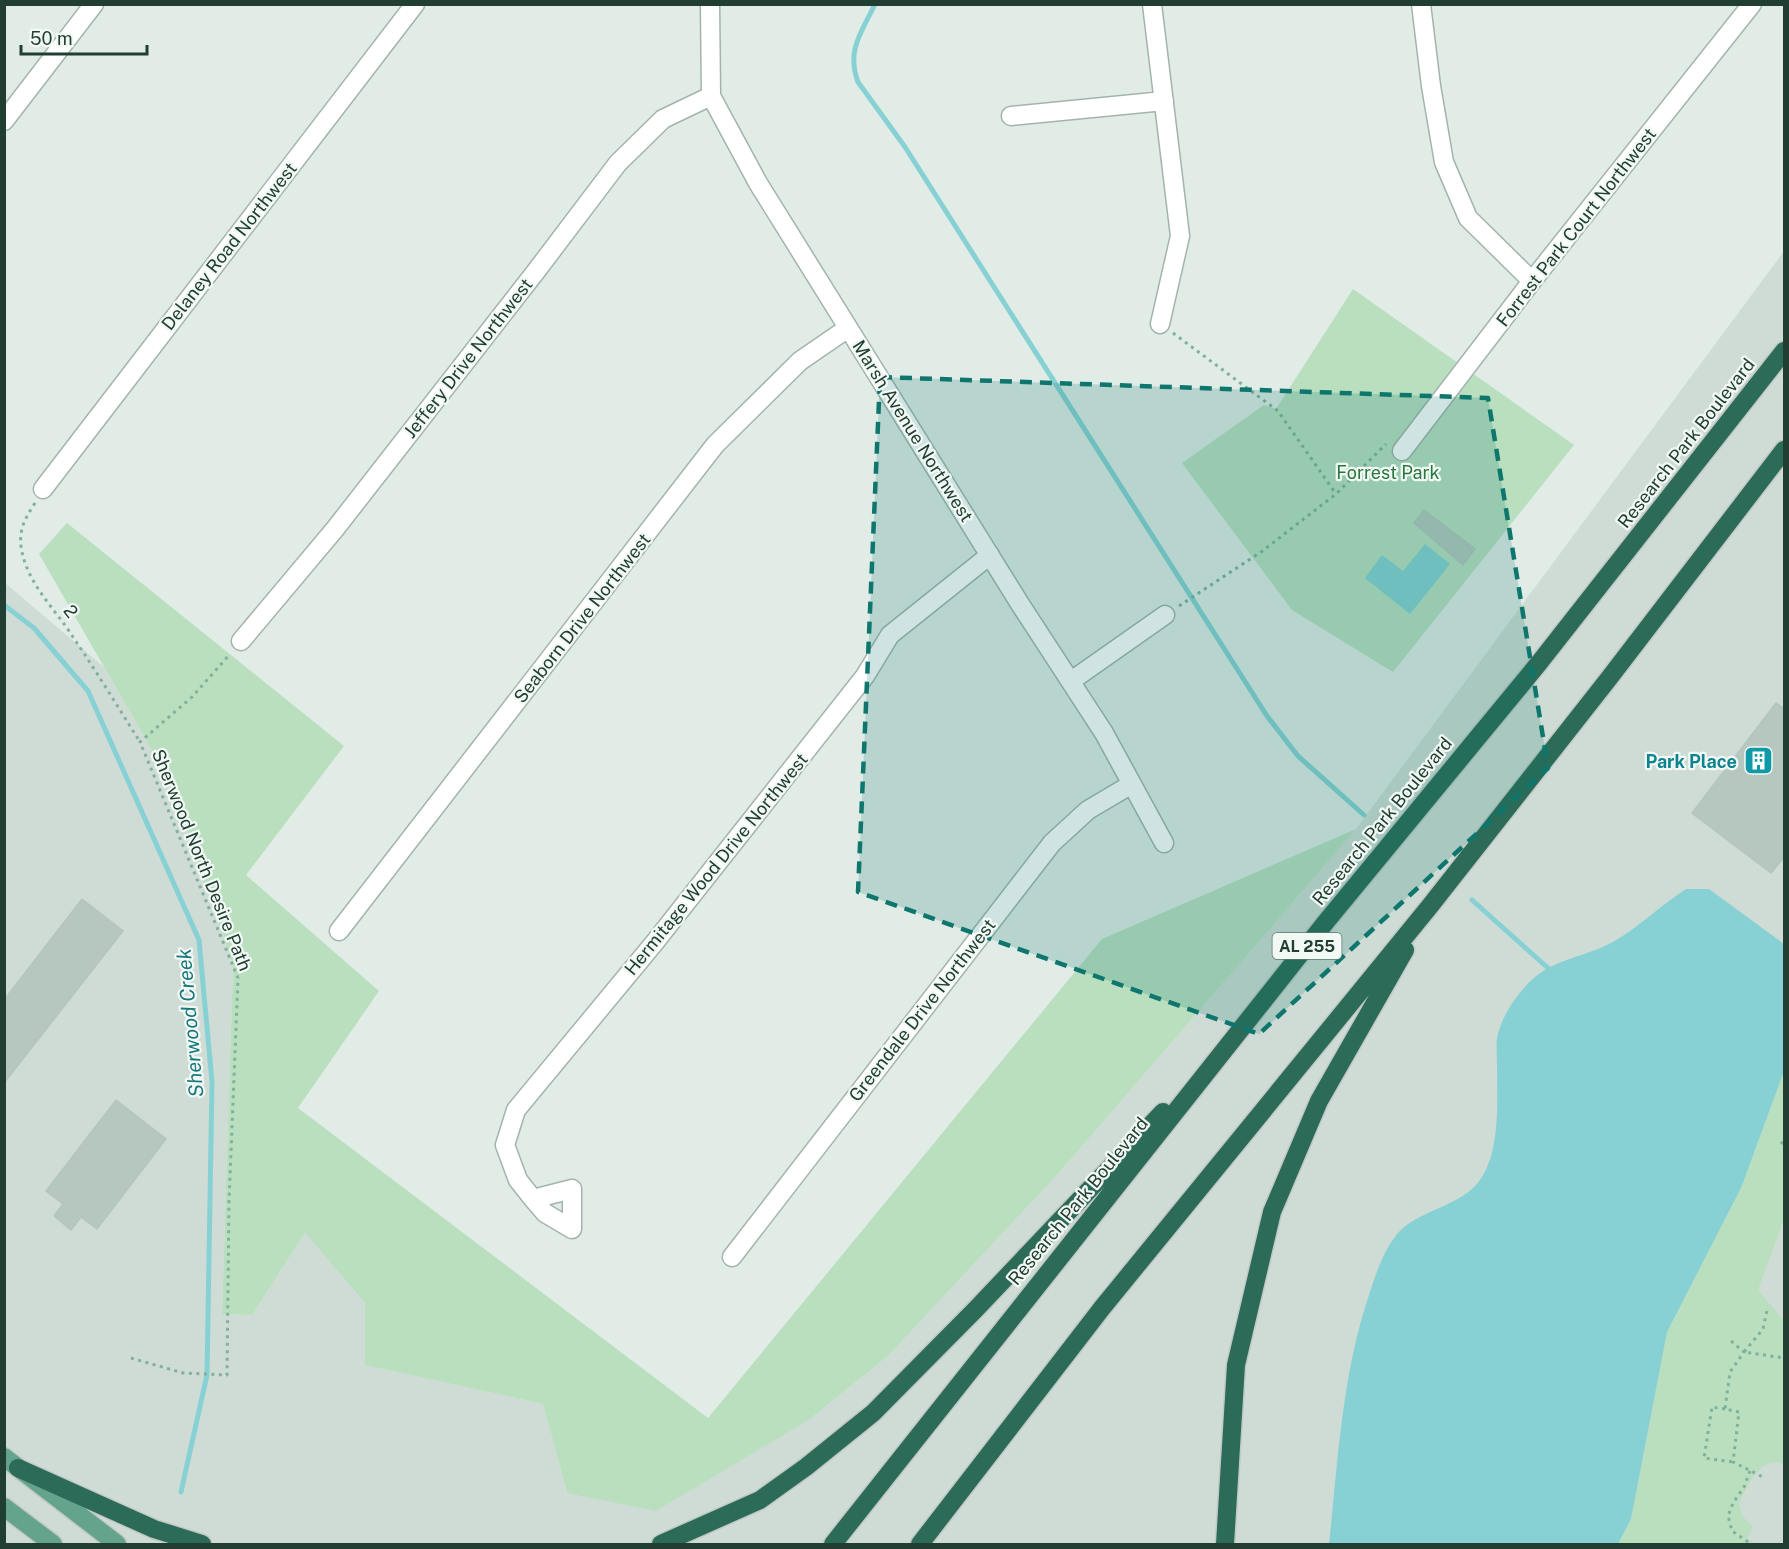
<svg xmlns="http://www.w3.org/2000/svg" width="1789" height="1549" font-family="'Public Sans',sans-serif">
<rect width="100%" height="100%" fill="#e1ece6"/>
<path fill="#cfdcd5" d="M1784 251V1544H5L4 582 104 667 168 778 233 965 222 1314 252 1315 305 1233 365 1303 366 1365 543 1404 567 1493 810 1419 888 1356 1058 1174 1356 829Z"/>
<path fill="#b9dfbf" d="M1353 289 1574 445 1393 672 1292 610 1182 463 1264 405 1276 409Z
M67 523 344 746 246 875 379 991 298 1108 708 1418 1102 939 1356 829 1058 1174 888 1356 810 1419 656 1511 567 1493 543 1404 365 1365V1303L305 1233 252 1315 222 1314 233 965 168 778 39 554Z
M1784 1071V1219L1758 1290 1784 1321V1464C1759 1456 1749 1484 1739 1503L1742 1516 1753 1526 1747 1539 1756 1544H1618L1631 1519 1667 1332 1741 1188Z"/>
<path fill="#87d1d4" d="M1425 544 1450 564 1410 614 1365 578 1382 555 1403 571Z
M1686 889H1709L1784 944V1071L1741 1188 1667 1332 1631 1519 1618 1544H1329C1338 1461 1342 1375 1369 1295 1376 1273 1383 1252 1397 1234 1417 1210 1461 1207 1480 1180 1501 1150 1497 1099 1497 1065 1497 1056 1496 1047 1497 1038 1502 1012 1526 979 1550 967 1570 957 1593 953 1613 942 1639 927 1661 905 1686 889Z"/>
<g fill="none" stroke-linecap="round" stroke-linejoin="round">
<path stroke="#87d1d4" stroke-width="5" d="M875 4C862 32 846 50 858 82L905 147 1267 716 1298 756 1364 815
M4 605 34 628 88 691 199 940 212 1082 207 1375 181 1492
M1472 900 1548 968"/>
</g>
<path fill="#b6c7bf" stroke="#b3c6bc" stroke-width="1.5" d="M1424 510 1475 549 1463 565 1414 523Z
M1776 703 1785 709V856L1771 873 1692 813Z
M82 899 123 931 4 1083V1000Z
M116 1100 166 1139 97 1229 81 1217 71 1230 54 1216 63 1204 46 1191Z"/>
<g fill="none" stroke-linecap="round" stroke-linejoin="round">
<defs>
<path id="minor" d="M710 4 711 96 758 183 1020 604 1104 733 1164 843
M1152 4 1180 236 1160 324
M1421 4 1431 86 1444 162 1468 218 1532 281
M1011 116 1164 101
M4 121 94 4
M1402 451 1532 281 1752 4
M43 489 415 4
M241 641 335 529 537 270 618 163 663 119 711 96
M1071 681 1165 615
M339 931 715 445 800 361 848 328
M572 1189V1229L545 1213 533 1199Z
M533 1199 518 1180 505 1145 516 1110 655 942 865 676 890 635 990 555
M732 1257 1052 843 1088 810 1132 784"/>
<path id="major" d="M4 1457 117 1544
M4 1507 53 1544"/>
<path id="highway" d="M18 1468 154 1529 202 1544
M661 1544 760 1500 806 1467 873 1413 976 1309 1163 1112
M833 1544 1325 923 1539 663 1784 351
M920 1544 1102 1308 1430 906 1610 677 1784 450
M1225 1544 1236 1365 1272 1212 1319 1101 1405 950"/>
</defs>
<use href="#minor" stroke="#a4b4ad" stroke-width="21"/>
<use href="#major" stroke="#c1c9c6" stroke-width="21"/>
<use href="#highway" stroke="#c1c9c6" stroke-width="21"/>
<path stroke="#80b19c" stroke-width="3" stroke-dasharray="3 4.5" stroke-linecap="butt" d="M1173 333 1278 411 1336 494
M35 503C26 517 19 528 21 546 26 583 54 607 73 637 96 671 118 707 140 742
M1179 606 1261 552 1336 494 1386 444
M1781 1144 1784 1140
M1767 1311 1763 1329 1744 1352 1784 1358
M1731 1341 1744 1352 1730 1372 1725 1409 1739 1412 1733 1462 1763 1477
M131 1358 183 1373 227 1375 229 1202 238 978 140 742 192 697 230 654
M1725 1409 1712 1407 1704 1458 1733 1462
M1750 1471 1744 1487 1733 1503 1728 1516 1732 1531 1751 1544"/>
<use href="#minor" stroke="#fff" stroke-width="18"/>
<use href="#major" stroke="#64a48c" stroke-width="18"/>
<use href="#highway" stroke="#2b6b57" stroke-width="18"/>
</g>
<path fill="#0f766e" fill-opacity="0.2" stroke="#0f766e" stroke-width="4.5" stroke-dasharray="12 8" stroke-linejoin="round" d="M880 377 1488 398 1548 768 1259 1034 858 892Z"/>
<defs>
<symbol id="building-square" viewBox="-11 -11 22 22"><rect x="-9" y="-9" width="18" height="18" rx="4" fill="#0f9aa8" stroke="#f2f9f5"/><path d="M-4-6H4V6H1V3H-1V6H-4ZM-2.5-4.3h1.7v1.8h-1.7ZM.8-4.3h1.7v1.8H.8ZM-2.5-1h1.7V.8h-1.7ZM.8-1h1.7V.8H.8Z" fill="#fff"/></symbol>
</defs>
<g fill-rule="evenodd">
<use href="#building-square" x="1742" y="744" width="33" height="33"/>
</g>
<g text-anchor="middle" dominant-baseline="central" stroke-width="4.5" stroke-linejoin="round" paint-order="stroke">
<rect fill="#f2f9f5" stroke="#60766d" stroke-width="1.5" x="1272.5" y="933" width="69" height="26" rx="4.5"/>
<g font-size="16" font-weight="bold" fill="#213e33">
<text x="1307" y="946">AL 255</text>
</g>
<g font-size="18" fill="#213e33" stroke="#f2f9f5">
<text transform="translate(1576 227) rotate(-52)">Forrest Park Court Northwest</text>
<text transform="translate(229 246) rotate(-52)">Delaney Road Northwest</text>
<text transform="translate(468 358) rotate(-52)">Jeffery Drive Northwest</text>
<text transform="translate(913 431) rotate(58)">Marsh Avenue Northwest</text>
<text transform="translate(1686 443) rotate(-52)">Research Park Boulevard</text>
<text transform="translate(71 611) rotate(53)">2</text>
<text transform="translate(582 618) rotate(-52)">Seaborn Drive Northwest</text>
<text transform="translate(1382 821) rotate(-51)">Research Park Boulevard</text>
<text transform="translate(202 860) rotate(68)">Sherwood North Desire Path</text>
<text transform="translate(716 864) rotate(-51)">Hermitage Wood Drive Northwest</text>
<text transform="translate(922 1010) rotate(-52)">Greendale Drive Northwest</text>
<text transform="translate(1078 1201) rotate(-51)">Research Park Boulevard</text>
</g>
<g font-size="18" fill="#29773e" stroke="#f2f9f5">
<text x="1388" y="472">Forrest Park</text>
</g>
<g font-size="18" font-weight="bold" fill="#0d838f" stroke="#f2f9f5" text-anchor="end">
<text x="1737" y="761">Park Place</text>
</g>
<g font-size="20" font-style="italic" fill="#18777d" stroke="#f2f9f5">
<text transform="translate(190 1023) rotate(-95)">Sherwood Creek</text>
</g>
</g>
<rect width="1789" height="1549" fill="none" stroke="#213e33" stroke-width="12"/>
<path d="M21 45v9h126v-9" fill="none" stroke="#213e33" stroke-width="3"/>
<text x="30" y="45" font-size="18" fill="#213e33" stroke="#f2f9f5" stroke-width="4.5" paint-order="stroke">50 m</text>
</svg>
